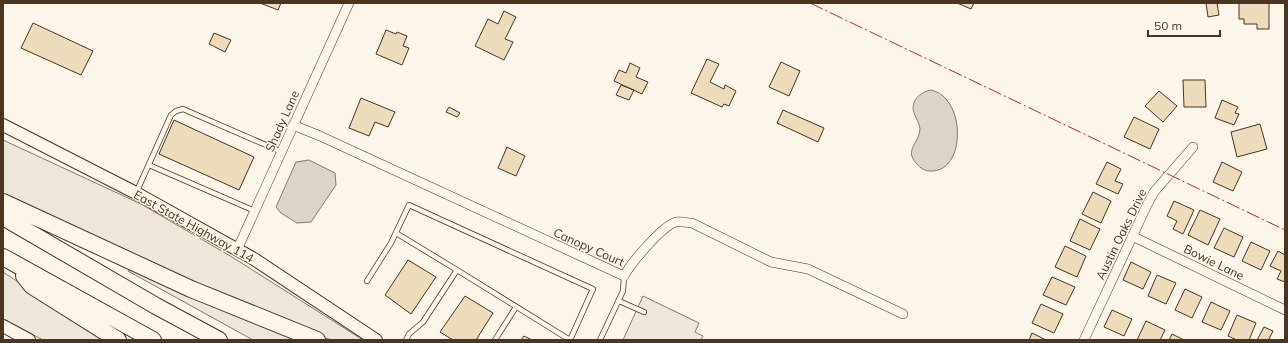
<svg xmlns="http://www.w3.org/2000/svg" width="1288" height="343" font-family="Mulish,sans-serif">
<rect width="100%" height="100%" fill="#fbf6e9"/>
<path fill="#ede6d9" stroke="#887966" d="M3 140 141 204 232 257 363 340H331L210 292 3 195Z
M130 267 311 340H253L128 271Z
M3 272 107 340H43L3 319Z"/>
<path fill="#ede7d9" stroke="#887966" d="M643 296 699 323 695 332 703 336 701 340H623Z"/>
<path fill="#dcd4c6" stroke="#887966" d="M931 90C966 97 967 173 930 171 925 171 920 168 917 164 903 150 920 143 920 128 919 123 916 118 914 113 910 101 920 92 931 90Z
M309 160 335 173 336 185 311 222 297 223 281 213 276 207 296 162Z"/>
<path fill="#ecdcbc" stroke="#4a3520" d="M260 3H281L278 10Z
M957 3H974L971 9Z
M1206 3H1217L1219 15 1208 17Z
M1239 3H1269V29H1257V24H1244V19H1239Z
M504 11 516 17 505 39 513 42 504 60 475 46 488 19 498 24Z
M33 23 93 51 81 75 21 48Z
M386 30 396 34 397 32 407 36 403 46 409 48 402 65 376 54Z
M214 33 231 40 225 52 209 44Z
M707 59 719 64 710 82 724 89 725 85 736 91 729 106 724 104 722 107 691 93Z
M781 62 800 71 789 96 769 87Z
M630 63 640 68 636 77 648 82 642 94 614 81 619 70 626 73Z
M1183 80H1205L1206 107H1184Z
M621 85 634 90 629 100 616 95Z
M1159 91 1177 106 1163 122 1145 106Z
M361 98 395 112 388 127 375 122 369 136 349 128Z
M1222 100 1238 107 1235 113 1239 114 1234 125 1215 118Z
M449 107 460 113 457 117 446 112Z
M783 110 824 128 818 142 777 123Z
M1134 117 1159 129 1150 149 1124 137Z
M174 120 254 157 239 190 159 154Z
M1260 124 1267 149 1237 157 1231 132Z
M507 147 525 156 516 176 498 168Z
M1107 162 1121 169 1115 181 1123 184 1118 194 1096 184Z
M1222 162 1242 172 1233 191 1213 182Z
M1093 192 1111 201 1101 223 1082 214Z
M1174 201 1194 210 1183 234 1173 229 1177 221 1167 216Z
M1200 210 1220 219 1208 245 1188 235Z
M1080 219 1100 229 1090 250 1070 241Z
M1224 228 1243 237 1234 257 1214 248Z
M1251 242 1270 251 1261 270 1242 261Z
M1065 246 1086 256 1077 277 1055 267Z
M1278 251 1285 255V282L1277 279 1281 271 1270 266Z
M408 260 436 277 411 314 385 295Z
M1131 262 1151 272 1143 289 1123 280Z
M1157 275 1176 283 1166 304 1148 296Z
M1052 277 1075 287 1066 305 1043 295Z
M1185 289 1202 297 1192 318 1175 310Z
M465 296 493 313 476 340H453L440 332Z
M1211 302 1230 311 1221 330 1202 322Z
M1041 304 1063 314 1054 333 1032 323Z
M1112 310 1132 319 1124 336 1104 327Z
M1237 315 1256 323 1249 340H1237L1228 336Z
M1146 321 1165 330 1160 340H1137Z
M1264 327 1273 331 1269 339 1271 340H1257Z
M1032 333 1046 340H1029Z
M1172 334 1184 340H1169Z
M524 336 532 340H521Z"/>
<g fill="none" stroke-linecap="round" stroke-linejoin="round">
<defs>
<path id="service" d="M149 165 255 211
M136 193 171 115 176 111 183 109 282 152
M396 233 457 270
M367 281 391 243 409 205 593 289 570 340
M619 301 644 312
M406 340 409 334 423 322 457 270 570 340
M495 340 516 307
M600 340 623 291 624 276"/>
<path id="minor" d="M293 125 320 136 624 276C631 263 662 226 676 222 681 221 687 223 692 223L771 262 808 269 903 314
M1132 236 1285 310
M237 250 349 3
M1084 340 1147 205 1154 192 1193 147"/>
<path id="secondary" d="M3 125 136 193 254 259 376 340
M3 326 29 340"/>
<path id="motorway" d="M3 202 191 289 317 340
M3 217 156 306 219 340
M3 257 153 340
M24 276 32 286 118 340"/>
</defs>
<use href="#service" stroke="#4a3520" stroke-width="6"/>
<use href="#minor" stroke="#4a3520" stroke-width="10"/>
<use href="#secondary" stroke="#4a3520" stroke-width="14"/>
<use href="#motorway" stroke="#4a3520" stroke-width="18"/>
<use href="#service" stroke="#fbf6e9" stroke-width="4.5"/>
<use href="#minor" stroke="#fbf6e9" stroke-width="9"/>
<use href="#secondary" stroke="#fbf6e9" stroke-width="12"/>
<use href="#motorway" stroke="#fbf6e9" stroke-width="16"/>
<path stroke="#c62828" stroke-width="1" stroke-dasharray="14 3 2 3" stroke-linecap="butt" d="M810 3 1285 230"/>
</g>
<g text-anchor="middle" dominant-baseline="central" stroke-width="3" stroke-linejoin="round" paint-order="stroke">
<g font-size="12" fill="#4a3520" stroke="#fbf6e9">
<text transform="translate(282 121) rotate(-66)">Shady Lane</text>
<text transform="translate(194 226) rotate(29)">East State Highway 114</text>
<text transform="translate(1121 234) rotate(-64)">Austin Oaks Drive</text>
<text transform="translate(589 247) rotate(24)">Canopy Court</text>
<text transform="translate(1214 262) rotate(26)">Bowie Lane</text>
</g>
</g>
<rect width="1288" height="343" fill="none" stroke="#4a3520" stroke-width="8"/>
<path d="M1148 30v6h72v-6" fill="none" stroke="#4a3520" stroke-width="2"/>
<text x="1154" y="30" font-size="12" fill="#4a3520" stroke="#fbf6e9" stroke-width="3" paint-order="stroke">50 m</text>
</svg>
